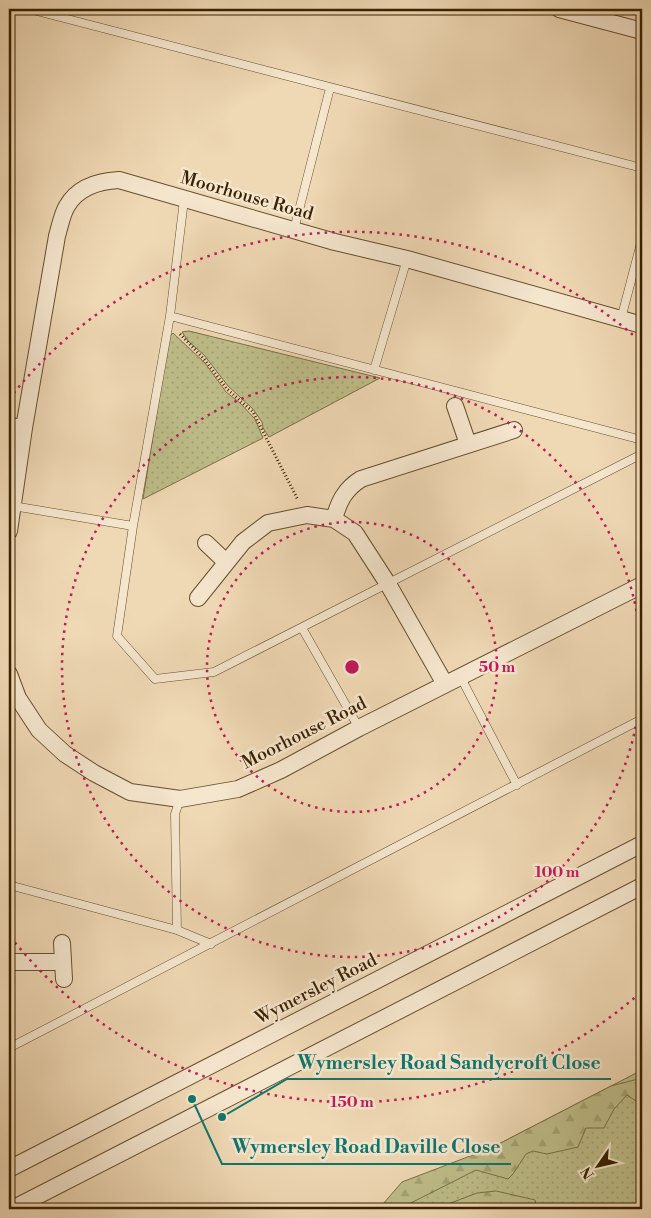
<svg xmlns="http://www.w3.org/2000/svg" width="651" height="1218" font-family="'Libre Bodoni',serif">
<defs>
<pattern id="grass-dots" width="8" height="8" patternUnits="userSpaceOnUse" patternTransform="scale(1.25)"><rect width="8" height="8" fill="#bebe8a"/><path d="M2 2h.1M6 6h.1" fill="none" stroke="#a4a375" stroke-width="1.8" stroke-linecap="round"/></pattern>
<pattern id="forest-firs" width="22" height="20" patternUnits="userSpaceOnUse" patternTransform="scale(1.25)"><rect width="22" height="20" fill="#bebe8a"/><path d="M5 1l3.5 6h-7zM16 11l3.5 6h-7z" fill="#a4a375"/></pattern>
</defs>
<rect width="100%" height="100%" fill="#efd8b4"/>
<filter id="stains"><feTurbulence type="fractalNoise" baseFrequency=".004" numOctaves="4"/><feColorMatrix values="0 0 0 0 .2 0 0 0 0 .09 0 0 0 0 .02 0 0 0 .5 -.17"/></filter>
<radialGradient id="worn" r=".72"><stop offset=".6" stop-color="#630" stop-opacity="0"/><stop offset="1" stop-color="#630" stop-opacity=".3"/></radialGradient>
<path fill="url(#grass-dots)" stroke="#7c7046" d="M189 331 380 378 269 437 263 428 262 422 253 409 228 386 204 355 188 341 182 332Z
M173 333 205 363 226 392 240 403 255 419 263 438 143 499 169 337Z
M642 1070V1209H373Z"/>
<path fill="url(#forest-firs)" stroke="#7c7046" d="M642 1078V1105L627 1095 614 1109 604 1128H586L578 1147 547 1154 533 1151 526 1154 513 1174 508 1179 476 1170 399 1209 383 1204 402 1182 491 1148 611 1086Z
M496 1191 535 1200 537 1209H435L477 1193Z"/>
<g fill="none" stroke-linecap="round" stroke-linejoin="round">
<defs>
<path id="service" d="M29 9 642 168
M294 230 330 88
M170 316 184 200
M621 319 642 239
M374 370 407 259
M642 440 170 316 133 526 117 636 155 679 214 672 642 454
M13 506 133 526
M302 628 359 728
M460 676 517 785
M9 885 177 930 211 944
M177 930 175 814 180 799
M9 1048 642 719"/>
<path id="minor" d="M559 9 642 31
M455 406 468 444
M9 426 24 428
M334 519C339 501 345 489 361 479L514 430
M9 531 24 428 57 236C60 226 62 214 67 206 78 187 99 181 119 180L335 242 407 259 642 325
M206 543 226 562
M198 598 243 542 268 523 307 515 334 519 355 533 388 584 445 684
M9 674 18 698 39 730 65 754 94 773 130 792 180 799 238 789 281 770 359 728 642 585
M62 943 64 979
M9 962H63
M9 1169 642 844
M12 1209 642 886"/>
</defs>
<use href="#service" stroke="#664f2e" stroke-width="9"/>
<use href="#minor" stroke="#664f2e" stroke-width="18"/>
<path stroke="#392101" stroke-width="3" stroke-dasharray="1 2.5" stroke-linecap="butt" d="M180 334 204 359 227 389 253 412 298 500"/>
<use href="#service" stroke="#f5e6ce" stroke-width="8"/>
<use href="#minor" stroke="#f5e6ce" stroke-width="16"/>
</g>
<g fill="none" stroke="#c2185b" stroke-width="2.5" stroke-dasharray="2.5 5">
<circle cx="352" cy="667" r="145"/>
<circle cx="352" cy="667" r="290"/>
<path d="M640 993A435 435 0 0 1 9 935M9 399A435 435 0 0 1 640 341"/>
</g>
<g text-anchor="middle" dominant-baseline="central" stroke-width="5" stroke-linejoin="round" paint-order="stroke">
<g font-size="18" fill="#392101" stroke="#f5e6ce">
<text transform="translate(247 196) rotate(16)">Moorhouse Road</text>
<text transform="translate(304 733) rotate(-27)">Moorhouse Road</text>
<text transform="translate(316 989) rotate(-27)">Wymersley Road</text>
</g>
</g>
<circle cx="352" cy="667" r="8" fill="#c2185b" stroke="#f5e6ce" stroke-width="2.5"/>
<g font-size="15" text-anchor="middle" font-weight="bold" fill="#c2185b" stroke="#f5e6ce" stroke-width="5" stroke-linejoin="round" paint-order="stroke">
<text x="497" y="672">50 m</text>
<text x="557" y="877">100 m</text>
<text x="352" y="1107">150 m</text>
</g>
<path fill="none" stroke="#0f766e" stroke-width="2" d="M222 1117L287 1079H611M192 1099L222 1164H511"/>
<g fill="#0f766e" stroke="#f5e6ce" stroke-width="2">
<circle cx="222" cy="1117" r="5"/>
<circle cx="192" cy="1099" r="5"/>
</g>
<g font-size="19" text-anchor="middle" font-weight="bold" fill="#0f766e" stroke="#f5e6ce" stroke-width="5" stroke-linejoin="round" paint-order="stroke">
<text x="449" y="1069">Wymersley Road Sandycroft Close</text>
<text x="366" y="1153">Wymersley Road Daville Close</text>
</g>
<rect width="651" height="1218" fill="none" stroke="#efd8b4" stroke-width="30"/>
<rect x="10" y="10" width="631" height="1198" fill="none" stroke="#392101" stroke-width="2.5"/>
<rect x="15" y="15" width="621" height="1188" fill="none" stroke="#392101"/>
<g transform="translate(598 1166) rotate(236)" stroke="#f5e6ce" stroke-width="4" paint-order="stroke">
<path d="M0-4L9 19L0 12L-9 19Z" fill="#392101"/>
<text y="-8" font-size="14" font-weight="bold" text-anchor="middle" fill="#392101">N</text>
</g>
<rect width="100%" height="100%" filter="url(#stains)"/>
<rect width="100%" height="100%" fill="url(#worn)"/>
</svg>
